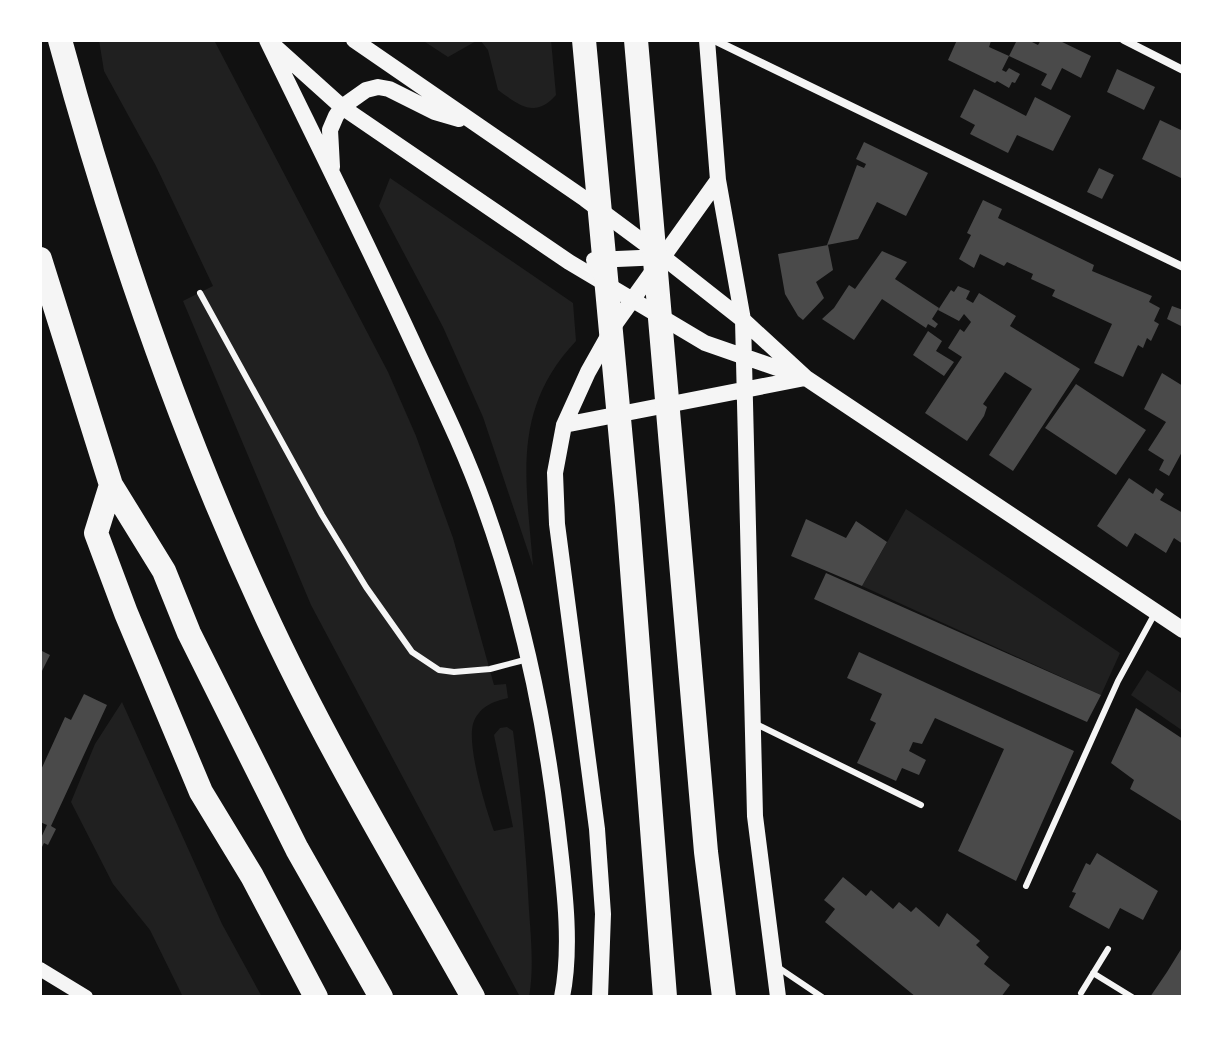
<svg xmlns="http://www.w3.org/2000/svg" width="1223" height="1037" font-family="Lato,sans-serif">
<rect width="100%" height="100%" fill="#111"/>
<path fill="#202020" d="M99 40H214L388 372 416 436 453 538 494 685 506 684 508 698C492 702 481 706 474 721 465 741 486 810 494 831L513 827 494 735 500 728 507 727 513 731C521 791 526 850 529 910 531 939 534 969 529 997H520L311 605 183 301 213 286 156 166 104 71Z
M422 40H478L448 57Z
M480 40H551L556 95C535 119 519 105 498 90L488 50Z
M390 178 573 303 576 341C511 410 526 479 533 566L483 417 443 327 379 206Z
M906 509 1120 653 1101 695 862 586Z
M1147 670 1183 694V731L1131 695Z
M122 702 222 924 262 997H183L150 930 113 884 71 802 95 744Z"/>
<path fill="#4a4a4a" d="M957 40 991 41 989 47 1009 56 1002 70 1006 72 1009 68 1020 74 1015 83 1012 82 1009 88 997 81 995 83 948 60Z
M1017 40H1028L1038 45 1041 40H1058L1091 56 1081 78 1062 68 1051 90 1041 85 1047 74 1009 56Z
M1117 69 1155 87 1144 110 1107 92Z
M974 89 1026 116 1035 97 1071 116 1053 151 1017 135 1008 153 970 134 975 125 960 117Z
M1160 120 1183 131V179L1142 159Z
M864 142 928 173 906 216 877 202 858 239 827 245 857 165 864 168 866 164 856 159Z
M1099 168 1114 175 1102 199 1087 192Z
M983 200 1002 209 998 218 1094 265 1092 271 1152 296 1149 302 1160 308 1154 321 1159 324 1151 341 1147 338 1143 348 1138 345 1123 377 1094 363 1112 324 1052 296 1055 290 1031 279 1033 274 1007 262 1004 266 980 254 974 268 959 259 971 235 967 233Z
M828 245 833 270 816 282 824 298 803 320 798 316 785 294 778 254Z
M882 251 907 262 895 279 939 308 932 319 938 324 935 328 928 324 926 328 882 299 854 340 822 319 834 308 849 285 855 289Z
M958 286 970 291 966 299 973 303 979 293 1016 316 1010 326 1080 369 1013 471 989 455 1032 389 1005 372 983 404 987 407 984 416 967 441 925 413 962 357 948 348 960 329 964 332 971 322 964 314 959 321 938 310 951 290 954 292Z
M1172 306 1183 310V327L1167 319Z
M928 331 942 341 936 351 954 362 944 376 913 355Z
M1162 373 1183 386V450L1169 476 1159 470 1164 460 1148 450 1166 422 1144 409Z
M1076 384 1146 430 1116 475 1045 428Z
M1129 478 1153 494 1156 488 1164 494 1160 500 1183 513V544L1174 538 1166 553 1135 533 1127 547 1097 526Z
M806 519 846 538 856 521 887 542 862 586 791 556Z
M826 573 1101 695 1087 722 970 670 814 599Z
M40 650 50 655 40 675Z
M859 652 1074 751 1016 881 958 851 1004 749 935 718 922 744 913 742 909 751 926 760 919 775 902 768 896 781 857 763 876 723 870 720 882 694 847 678Z
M84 694 107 705 51 826 56 829 48 845 44 843 40 851V840L47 825 40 822V772L65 717 71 720Z
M1136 708 1183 739V822L1130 789 1134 780 1111 763Z
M1097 853 1158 891 1143 920 1120 908 1109 929 1069 907 1076 893 1072 892 1086 863 1090 865Z
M843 877 866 896 871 890 893 909 899 902 911 912 916 907 939 927 947 913 980 941 976 945 989 957 984 964 1010 985 1001 997H916L825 922 835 909 824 900Z
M1183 946V997H1150L1167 972Z"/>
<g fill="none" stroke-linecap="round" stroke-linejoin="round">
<path stroke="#f5f5f5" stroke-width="6" d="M200 293 322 515 366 587 412 652 439 670 454 672 490 669 528 659
M756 724 921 805
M1026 886 1118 681 1154 615
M779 968 822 997
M1093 973 1132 997
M1081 993 1108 949"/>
<path stroke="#f5f5f5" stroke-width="8" d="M714 40 1183 267
M1124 40 1183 70"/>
<path stroke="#f5f5f5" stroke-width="14" d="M40 969 86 997"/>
<path stroke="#f5f5f5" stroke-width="16" d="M267 40C318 145 370 249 419 356 442 405 466 454 484 505 521 608 544 715 557 823 563 877 573 943 562 997
M354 40 585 199 663 257 743 320 806 378 1183 630
M707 40 718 180 743 320 755 816 778 997
M272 44 342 107 569 262 705 343 797 375
M332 167 330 130 336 116 342 107 366 90 378 87 389 89 435 112 459 119
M594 260 663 257
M564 425 805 378
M600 997 603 914 597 829 557 524 555 473 564 425 588 372 615 324 718 180"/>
<path stroke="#f5f5f5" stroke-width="24" d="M60 40C113 235 178 425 263 609 324 742 401 869 473 997
M584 40 627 505 665 997
M636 40 706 852 724 997
M40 259 111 485 164 571 189 633 297 849 381 997
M111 485 96 533 126 613 201 792 252 876 316 997"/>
</g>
<rect width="1223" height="1037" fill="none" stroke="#ffffff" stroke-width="84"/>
</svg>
